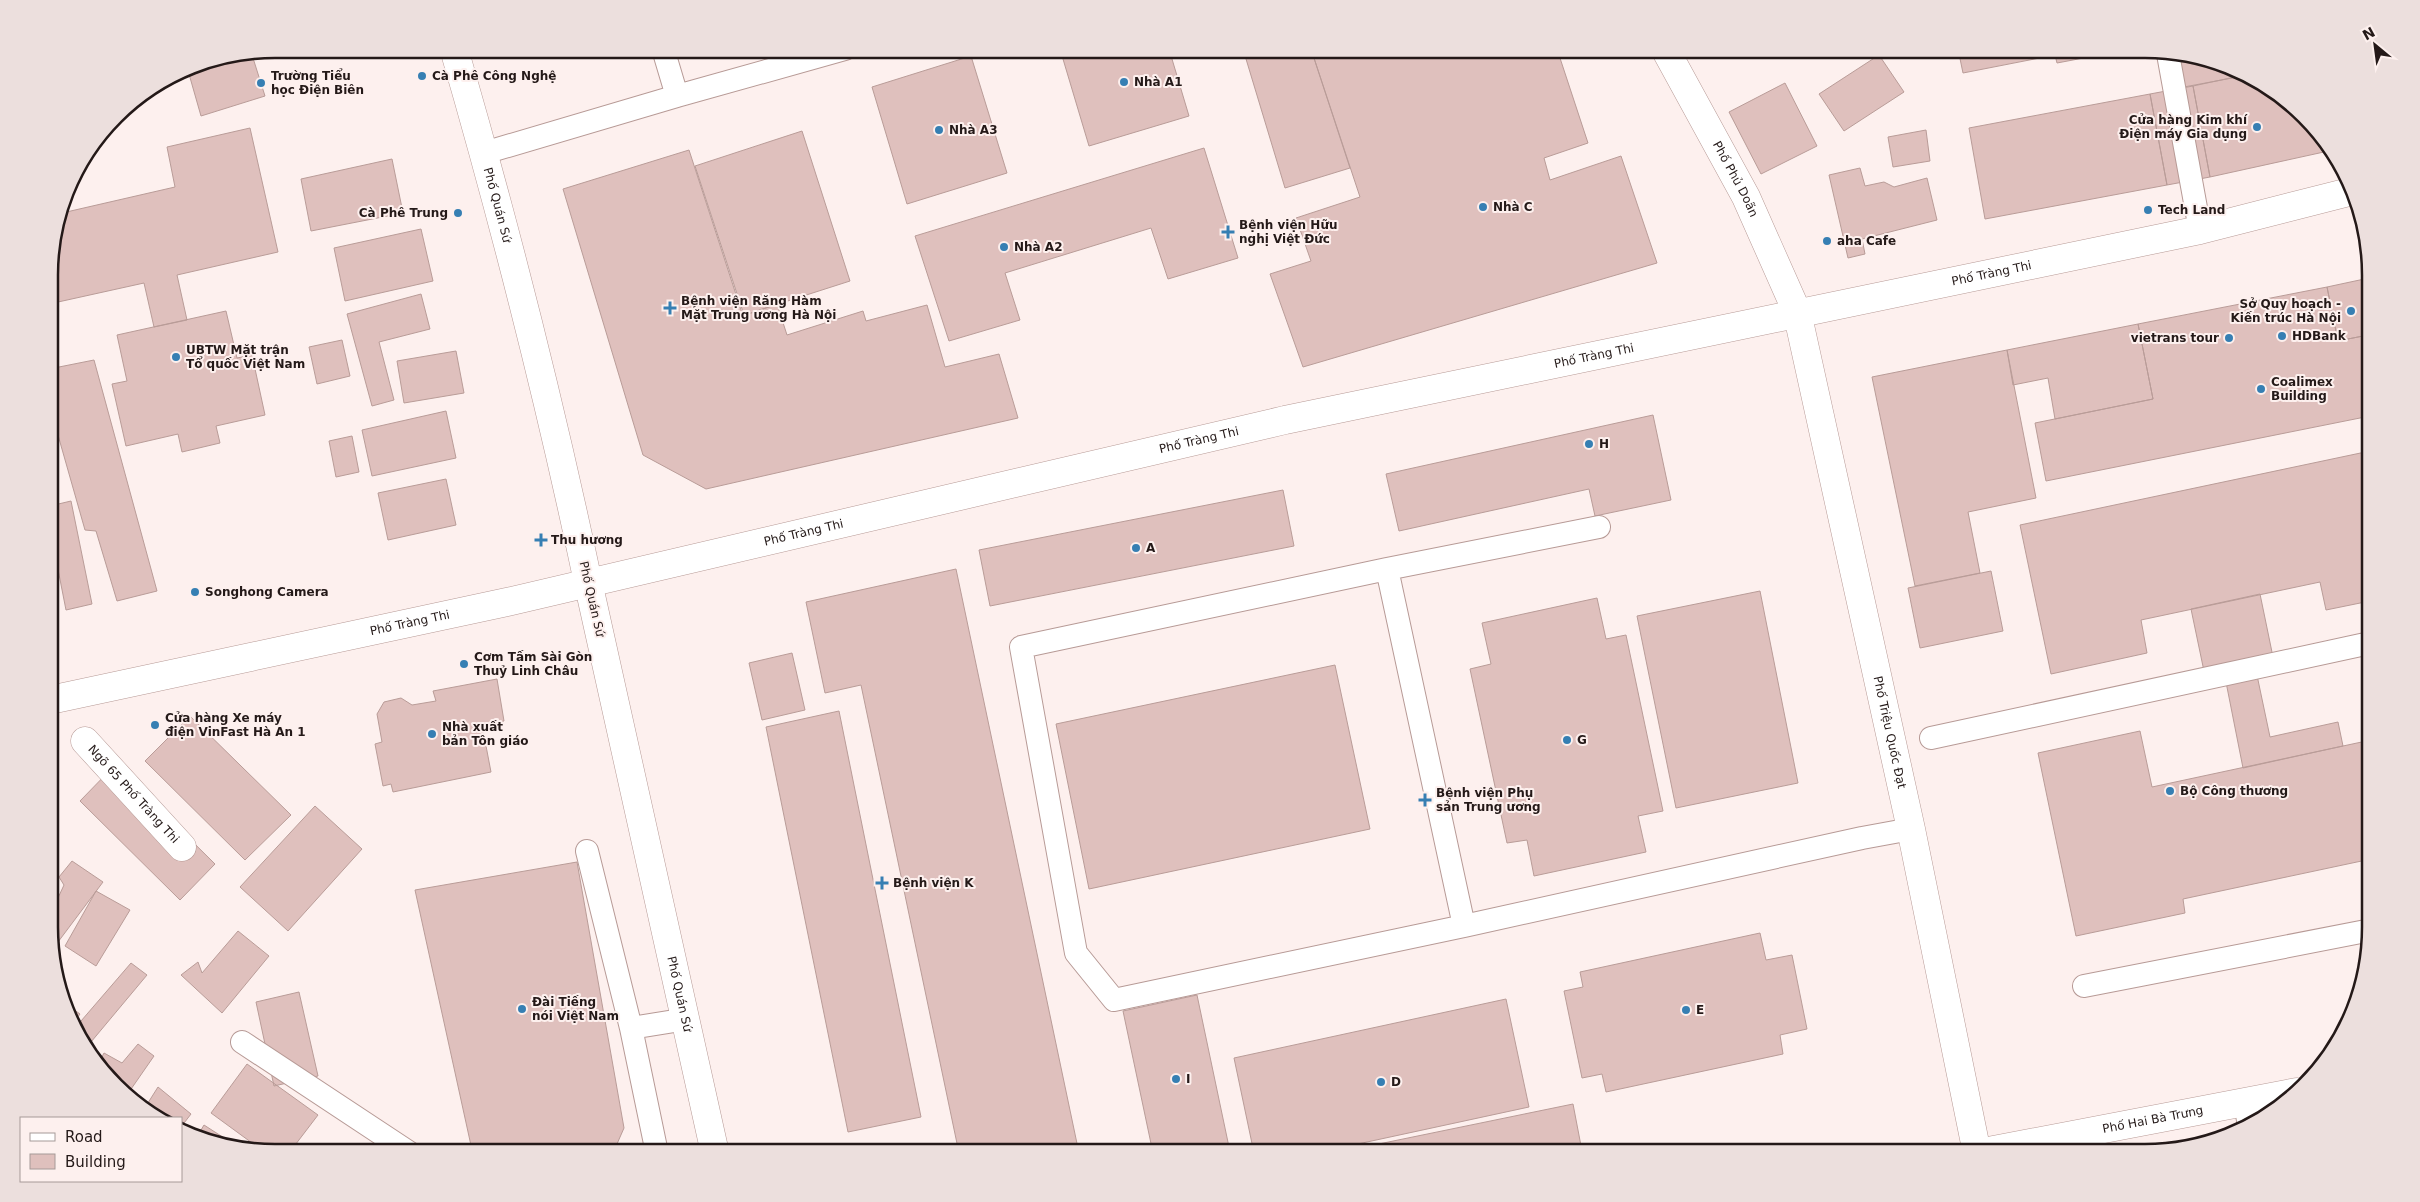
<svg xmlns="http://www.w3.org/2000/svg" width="2420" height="1202" font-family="'DejaVu Sans',sans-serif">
<rect width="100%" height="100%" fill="#fdf0ee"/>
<path fill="#dfc0bd" stroke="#b99c98" d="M275 49H284L253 58 265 96 201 116 187 67Z
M1060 49H1169L1189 116 1089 146Z
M1243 49H1311L1350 168 1285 188Z
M1311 49H1557L1588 143 1544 158 1550 180 1621 156 1657 263 1303 367 1270 274 1311 261 1296 218 1360 197Z
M1958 49H2131L2057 63 2055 55 1963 73Z
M1879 55 1904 92 1844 131 1819 94Z
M971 56 1007 173 907 204 872 87Z
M2177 56 2243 71V76L2184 87Z
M2249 74 2294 105 2333 150 2210 177 2193 86Z
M1785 83 1817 146 1761 174 1729 112Z
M2193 86 2210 177 2167 185 2150 94Z
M2150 94 2167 185 1985 219 1969 128Z
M250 128 278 252 177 275 187 320 154 327 144 283 49 304V260L62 213 175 187 167 147Z
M1926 130 1930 161 1893 167 1888 137Z
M802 131 850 281 744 315 695 166Z
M1204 148 1238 258 1168 279 1151 228 1005 273 1020 320 949 341 915 236Z
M689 150 743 316 777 304 787 335 863 311 866 321 927 305 945 367 999 354 1018 418 706 489 643 455 563 189Z
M392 159 403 213 311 231 301 179Z
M1860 168 1865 186 1884 182 1894 187 1927 178 1937 220 1862 239 1865 254 1848 258 1829 175Z
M421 229 433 281 345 301 334 248Z
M2369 278 2370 345 2368 335 2338 341 2327 287Z
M2327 287 2338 341 2368 335 2370 416 2046 481 2035 423 2153 399 2138 324Z
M421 294 430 329 379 342 394 400 372 406 347 314Z
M226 311 237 358 252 355 265 415 216 426 220 443 182 452 178 434 126 446 112 384 127 381 117 335Z
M2138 324 2153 399 2055 419 2048 378 2013 385 2007 350Z
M342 340 350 376 317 384 309 347Z
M2007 350 2036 498 1968 512 1980 573 1915 586 1872 377Z
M456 351 464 393 404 403 397 361Z
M94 360 157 591 117 601 96 531 85 530 54 421H50L49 369Z
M446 411 456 458 372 476 362 430Z
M1653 415 1671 500 1595 516 1589 489 1399 531 1386 474Z
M352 436 359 472 336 477 329 441Z
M2370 451V601L2326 610 2320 582 2141 620 2147 653 2051 674 2020 525Z
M446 479 456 525 388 540 378 493Z
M1283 490 1294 546 990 606 979 550Z
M71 501 92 604 66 610 55 554 50 555V506Z
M956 569 1079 1153H959L861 685 825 693 806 602Z
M1991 571 2003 631 1920 648 1908 588Z
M50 575 55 620H50Z
M1760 591 1798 783 1676 808 1637 616Z
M2260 594 2273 657 2254 661 2270 737 2338 722 2343 746 2243 768 2224 672 2205 676 2191 609Z
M1597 598 1606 639 1626 635 1663 811 1638 816 1646 852 1534 876 1527 840 1507 843 1470 669 1491 664 1482 623Z
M792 653 805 710 762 720 749 663Z
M1335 665 1370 829 1089 889 1056 724Z
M497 679 504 721 482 725 491 772 393 792 391 784 383 786 375 744 382 742 377 714 384 702 401 698 412 705 436 701 433 691Z
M839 711 921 1117 848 1132 766 727Z
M190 716 291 815 245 860 145 761Z
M2140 731 2152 787 2371 740V859L2183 899 2185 913 2076 936 2038 753Z
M115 765 215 864 180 900 80 801Z
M315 806 362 849 288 931 240 887Z
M72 861 103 882 58 942 51 937V913L64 885 59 877Z
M577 862 624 1128 613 1153H474L472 1150 415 890Z
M96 891 130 910 96 966 65 946Z
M238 931 269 956 222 1013 181 975 198 962 202 973Z
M1760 933 1766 960 1792 955 1807 1029 1780 1035 1783 1054 1606 1092 1602 1074 1582 1078 1564 991 1583 987 1580 972Z
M131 963 147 975 86 1048 75 1028Z
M299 992 318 1076 274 1086 256 1002Z
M1197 995 1229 1147 1200 1153H1153L1123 1011Z
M1506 999 1529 1107 1316 1153H1254L1234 1058Z
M63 1002 80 1014 72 1025 66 1013Z
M138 1044 154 1056 129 1092 97 1066 104 1053 122 1063Z
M247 1064 318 1115 289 1153 263 1151 211 1113Z
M158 1087 191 1114 181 1127V1118H161L146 1106Z
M1573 1104 1582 1151 1572 1153H1335Z
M204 1125 232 1143 198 1135Z"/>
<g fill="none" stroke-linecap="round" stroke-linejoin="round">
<defs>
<path id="service" d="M663 49 677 96 845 49
M2168 54 2200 230
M484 153 677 96
M1599 527 1387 569 1464 926 1862 838 1911 829
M1387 569 1021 647 1076 953 1114 1000 1464 926
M1931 738 2370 643
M587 851 631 1028
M2084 986 2371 930
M242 1042 410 1153
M2245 1103 2249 1126
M657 1153 631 1028 687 1019"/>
<g id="minor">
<path id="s1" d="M454 49C505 225 550 402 588 582"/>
<path id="s2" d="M1665 49 1746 197 1797 312 1911 829 1977 1153"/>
<path id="s3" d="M85 741 182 847"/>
</g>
<g id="tertiary">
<path id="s4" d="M588 582 715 1153"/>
</g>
<g id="secondary">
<path id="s5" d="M50 700 507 602 1285 420 2200 230 2349 192"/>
<path id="s6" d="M1978 1153 2297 1092"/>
</g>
</defs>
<use href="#service" stroke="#b79a96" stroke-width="24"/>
<use href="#minor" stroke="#b79a96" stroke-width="29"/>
<use href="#tertiary" stroke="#b79a96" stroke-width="29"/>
<use href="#secondary" stroke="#b79a96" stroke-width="29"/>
<use href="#service" stroke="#fff" stroke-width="22"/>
<use href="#minor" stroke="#fff" stroke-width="28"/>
<use href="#tertiary" stroke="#fff" stroke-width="28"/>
<use href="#secondary" stroke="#fff" stroke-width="28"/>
</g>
<g fill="#367fb3" stroke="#fdf0ee" stroke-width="2">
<circle cx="422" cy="76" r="5"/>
<circle cx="1124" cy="82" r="5"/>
<circle cx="261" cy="83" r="5"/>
<circle cx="2257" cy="127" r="5"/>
<circle cx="939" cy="130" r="5"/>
<circle cx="1483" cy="207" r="5"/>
<circle cx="2148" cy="210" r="5"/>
<circle cx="458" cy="213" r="5"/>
<path d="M1225.5 224.5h5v5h5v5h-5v5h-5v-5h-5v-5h5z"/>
<circle cx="1827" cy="241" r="5"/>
<circle cx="1004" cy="247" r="5"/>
<path d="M667.5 300.5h5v5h5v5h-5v5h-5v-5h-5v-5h5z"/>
<circle cx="2351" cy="311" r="5"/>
<circle cx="2282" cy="336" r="5"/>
<circle cx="2229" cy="338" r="5"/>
<circle cx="176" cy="357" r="5"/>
<circle cx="2261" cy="389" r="5"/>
<circle cx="1589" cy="444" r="5"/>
<path d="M538.5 532.5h5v5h5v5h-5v5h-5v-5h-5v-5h5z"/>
<circle cx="1136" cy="548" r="5"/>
<circle cx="195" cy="592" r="5"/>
<circle cx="464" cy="664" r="5"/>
<circle cx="155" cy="725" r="5"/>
<circle cx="432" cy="734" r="5"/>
<circle cx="1567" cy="740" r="5"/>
<circle cx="2170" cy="791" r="5"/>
<path d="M1422.5 792.5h5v5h5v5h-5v5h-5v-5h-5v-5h5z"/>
<path d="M879.5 875.5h5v5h5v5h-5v5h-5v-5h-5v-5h5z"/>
<circle cx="522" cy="1009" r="5"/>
<circle cx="1686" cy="1010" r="5"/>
<circle cx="1176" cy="1079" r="5"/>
<circle cx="1381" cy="1082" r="5"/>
</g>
<g text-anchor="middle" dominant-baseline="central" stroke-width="4" stroke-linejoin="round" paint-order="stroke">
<g font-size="12" font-weight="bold" fill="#241918" stroke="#fdf0ee" text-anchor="start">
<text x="271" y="76">Trường Tiểu<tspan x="271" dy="14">học Điện Biên</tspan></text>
<text x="432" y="76">Cà Phê Công Nghệ</text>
<text x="1134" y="82">Nhà A1</text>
<text x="2247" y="120" text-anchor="end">Cửa hàng Kim khí<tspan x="2247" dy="14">Điện máy Gia dụng</tspan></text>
<text x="949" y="130">Nhà A3</text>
<text x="1493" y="207">Nhà C</text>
<text x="2158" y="210">Tech Land</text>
<text x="448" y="213" text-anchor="end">Cà Phê Trung</text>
<text x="1239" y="225">Bệnh viện Hữu<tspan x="1239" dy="14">nghị Việt Đức</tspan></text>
<text x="1837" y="241">aha Cafe</text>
<text x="1014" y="247">Nhà A2</text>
<text x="681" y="301">Bệnh viện Răng Hàm<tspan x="681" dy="14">Mặt Trung ương Hà Nội</tspan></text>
<text x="2341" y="304" text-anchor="end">Sở Quy hoạch -<tspan x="2341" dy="14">Kiến trúc Hà Nội</tspan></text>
<text x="2292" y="336">HDBank</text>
<text x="2219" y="338" text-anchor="end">vietrans tour</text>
<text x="186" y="350">UBTW Mặt trận<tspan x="186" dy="14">Tổ quốc Việt Nam</tspan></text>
<text x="2271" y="382">Coalimex<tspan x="2271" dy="14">Building</tspan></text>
<text x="1599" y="444">H</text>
<text x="551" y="540">Thu hương</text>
<text x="1146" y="548">A</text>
<text x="205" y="592">Songhong Camera</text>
<text x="474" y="657">Cơm Tấm Sài Gòn<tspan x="474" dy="14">Thuỷ Linh Châu</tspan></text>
<text x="165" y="718">Cửa hàng Xe máy<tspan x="165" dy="14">điện VinFast Hà An 1</tspan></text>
<text x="442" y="727">Nhà xuất<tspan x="442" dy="14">bản Tôn giáo</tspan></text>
<text x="1577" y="740">G</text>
<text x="2180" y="791">Bộ Công thương</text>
<text x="1436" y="793">Bệnh viện Phụ<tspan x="1436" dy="14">sản Trung ương</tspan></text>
<text x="893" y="883">Bệnh viện K</text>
<text x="532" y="1002">Đài Tiếng<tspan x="532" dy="14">nói Việt Nam</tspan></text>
<text x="1696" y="1010">E</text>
<text x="1186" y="1079">I</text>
<text x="1391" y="1082">D</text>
</g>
<g font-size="12" fill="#241918" stroke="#fdf0ee">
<text stroke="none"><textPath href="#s2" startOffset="148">Phố Phủ Doãn</textPath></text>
<text stroke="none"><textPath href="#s1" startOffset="162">Phố Quán Sứ</textPath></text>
<text stroke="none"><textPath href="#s5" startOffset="1988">Phố Tràng Thi</textPath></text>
<text stroke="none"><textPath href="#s5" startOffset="1582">Phố Tràng Thi</textPath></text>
<text stroke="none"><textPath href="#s5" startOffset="1178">Phố Tràng Thi</textPath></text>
<text stroke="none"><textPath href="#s5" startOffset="772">Phố Tràng Thi</textPath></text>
<text transform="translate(592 599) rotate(77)">Phố Quán Sứ</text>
<text stroke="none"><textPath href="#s5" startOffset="368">Phố Tràng Thi</textPath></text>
<text stroke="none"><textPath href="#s2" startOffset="725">Phố Triệu Quốc Đạt</textPath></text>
<text stroke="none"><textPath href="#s3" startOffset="72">Ngõ 65 Phố Tràng Thi</textPath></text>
<text stroke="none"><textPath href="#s4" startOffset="422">Phố Quán Sứ</textPath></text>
<text stroke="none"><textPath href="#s6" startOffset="178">Phố Hai Bà Trưng</textPath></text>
</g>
</g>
<path d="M0 0H2420V1202H0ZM275 58H2145A217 217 0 0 1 2362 275V927A217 217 0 0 1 2145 1144H275A217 217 0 0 1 58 927V275A217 217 0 0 1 275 58Z" fill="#ecdfdd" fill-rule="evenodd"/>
<path fill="none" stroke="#241918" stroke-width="2.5" d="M275 58H2145A217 217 0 0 1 2362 275V927A217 217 0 0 1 2145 1144H275A217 217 0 0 1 58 927V275A217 217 0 0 1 275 58Z"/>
<rect x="20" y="1117" width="162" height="65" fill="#fdf0ee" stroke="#a69a98"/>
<rect x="30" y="1133" width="25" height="8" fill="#ffffff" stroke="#a69a98"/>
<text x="65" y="1142" font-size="15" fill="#241918">Road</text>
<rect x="30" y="1154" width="25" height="15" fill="#dfc0bd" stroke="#a69a98"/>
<text x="65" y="1167" font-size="15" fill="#241918">Building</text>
<g transform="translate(2375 45) rotate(331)" stroke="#fdf0ee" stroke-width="4" paint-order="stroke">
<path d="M0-4L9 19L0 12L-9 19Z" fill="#241918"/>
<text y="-8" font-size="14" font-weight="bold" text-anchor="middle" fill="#241918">N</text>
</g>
</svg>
